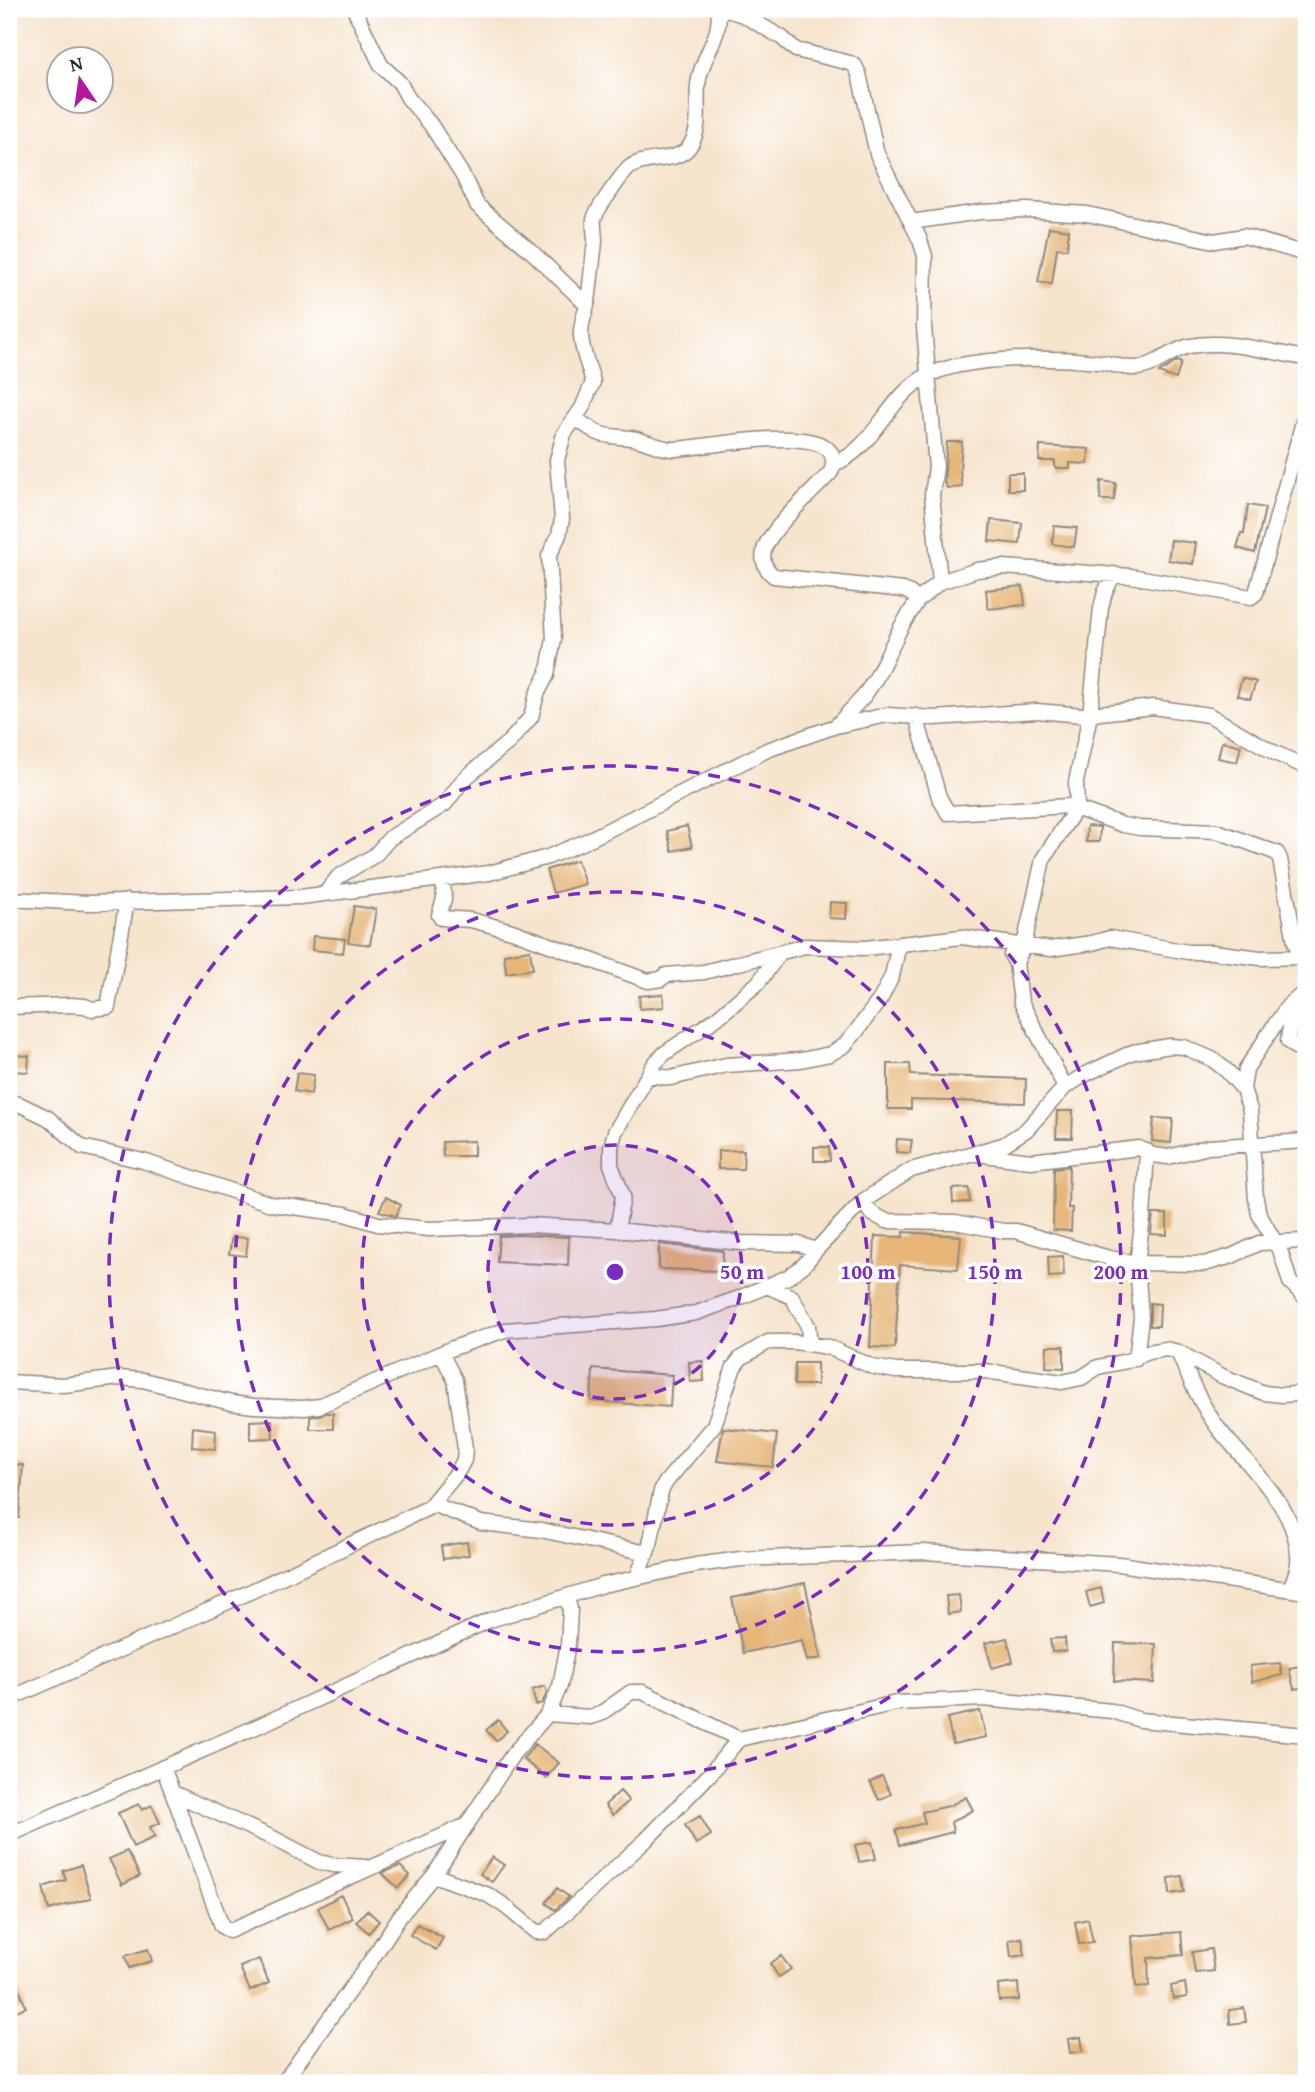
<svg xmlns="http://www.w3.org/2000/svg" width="1315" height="2092" font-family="'Gentium Book Plus',serif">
<rect width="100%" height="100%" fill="#fff"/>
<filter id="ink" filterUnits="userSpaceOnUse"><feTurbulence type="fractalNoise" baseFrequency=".0143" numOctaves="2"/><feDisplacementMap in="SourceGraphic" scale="14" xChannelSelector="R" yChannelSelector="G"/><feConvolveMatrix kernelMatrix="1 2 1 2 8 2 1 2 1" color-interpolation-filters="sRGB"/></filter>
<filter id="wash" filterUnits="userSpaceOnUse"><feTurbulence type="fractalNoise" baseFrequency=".00686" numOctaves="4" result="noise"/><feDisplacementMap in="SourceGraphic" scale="28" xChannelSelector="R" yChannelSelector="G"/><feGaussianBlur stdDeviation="1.57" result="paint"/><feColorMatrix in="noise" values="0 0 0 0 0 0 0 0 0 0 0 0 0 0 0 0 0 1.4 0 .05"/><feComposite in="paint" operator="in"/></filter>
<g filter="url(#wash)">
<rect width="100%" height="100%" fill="#f6e4cd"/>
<g id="blocks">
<path fill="#e6b577" d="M1049 227 1069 230 1067 249 1057 248 1052 284 1038 282Z
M1177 361 1181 363 1176 379 1159 373Z
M947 442H962L960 470 962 487 947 488 944 482Z
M1040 446 1089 449 1088 464 1070 463V468H1055V461H1039Z
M1008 473H1023V490H1008Z
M1101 481 1116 483 1114 500H1100Z
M1248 505 1265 508 1255 553 1237 548 1241 533H1244Z
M991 520 1022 523 1020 544 989 541Z
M1054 526 1077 528 1074 547 1052 544Z
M1171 540 1196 543 1193 564 1168 560Z
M1023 586 1025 605 988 609 986 590Z
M1242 678 1256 682 1250 699 1237 695Z
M1222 741 1241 746 1237 762 1218 758Z
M687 826 692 847 672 851 667 831Z
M1087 826 1100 827 1099 842H1086Z
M577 860 585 884 553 893 546 870Z
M830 902 847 903 846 919 829 918Z
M354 906 376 909 370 945 348 942Z
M313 936 345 939 343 953 312 950Z
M530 950 533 969 506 973 504 954Z
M663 994 664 1007 640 1009 639 996Z
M13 1055 29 1056 28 1072 12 1071Z
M888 1064H910L911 1075 1026 1079 1025 1103 911 1100V1109H888Z
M297 1073 314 1075 311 1094 294 1091Z
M1057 1111H1073L1072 1138H1056Z
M1154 1118 1173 1119 1171 1143 1152 1141Z
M897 1139 912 1140 910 1153 896 1152Z
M474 1141V1156H443L442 1142Z
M814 1147H829L830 1161H814Z
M744 1150 743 1169H718V1151Z
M1069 1166 1068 1208H1072L1071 1231 1053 1230 1054 1168Z
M969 1188 970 1202 953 1203 952 1189Z
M386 1197 401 1205 396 1216 379 1211Z
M1153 1214H1167V1235L1151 1234Z
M904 1232 961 1236 958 1269 900 1265 895 1348 870 1347 875 1236 903 1237Z
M520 1235 569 1237 568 1265 497 1262 499 1236Z
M232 1237 248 1238 246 1256 229 1254Z
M659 1244 723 1251 722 1271 659 1269Z
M1063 1256 1064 1276 1049 1277 1048 1257Z
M1150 1303 1160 1304 1159 1326H1150Z
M1047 1346H1064V1368L1046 1367Z
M703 1361 704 1381 690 1382 689 1362Z
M795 1363H817V1385H794Z
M593 1369 672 1375 670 1407 591 1401Z
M327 1413H333V1429H310V1417Z
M272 1420 273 1438 250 1439V1421Z
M193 1427 216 1430 215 1449 192 1447Z
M723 1428 777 1434 773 1467 717 1461Z
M9 1465H23L19 1518 9 1517Z
M467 1542 469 1555 443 1559 441 1546Z
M805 1583 821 1658 807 1661 802 1640 743 1653 732 1598Z
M1101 1588 1104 1603 1090 1607 1086 1592Z
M959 1595 961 1612 948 1614 946 1596Z
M1007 1638 1013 1662 992 1668 985 1643Z
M1065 1638 1066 1651 1052 1652 1050 1639Z
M1115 1643 1156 1644 1154 1683 1114 1681Z
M1280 1663 1282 1675 1252 1682 1250 1666Z
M1306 1665V1687L1294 1689 1289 1668Z
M545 1686 547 1693 542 1703 536 1705 532 1690Z
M980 1711 986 1737 953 1744 947 1718Z
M498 1720 507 1731 496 1741 486 1730Z
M535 1744 559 1763 546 1778 523 1759Z
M882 1776 891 1794 879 1800 870 1782Z
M620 1791 629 1801 613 1815 605 1805Z
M966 1797 973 1810 951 1822 953 1832 900 1845 896 1830 925 1823 922 1812 949 1806Z
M139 1804 142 1810 152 1805 160 1823 150 1827 155 1837 133 1847 118 1813Z
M700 1816 711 1835 696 1844 685 1825Z
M872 1842 876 1859 859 1862 855 1845Z
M127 1851 140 1876 122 1885 109 1859Z
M492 1857 504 1865 492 1882 480 1874Z
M81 1865 91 1898 49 1910 43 1887 66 1880 63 1871Z
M400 1866 410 1875 398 1888 382 1873Z
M1182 1876 1184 1892 1170 1894 1169 1878Z
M557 1888 569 1897 555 1910 546 1903Z
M341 1895 353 1918 329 1930 318 1908Z
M367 1910 379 1921 369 1933 356 1922Z
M1088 1919 1093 1942 1079 1944 1075 1922Z
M417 1924 443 1938 436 1950 410 1935Z
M1181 1932 1183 1955 1148 1958 1149 1986 1136 1987 1132 1936Z
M1022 1938 1025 1955 1011 1957 1009 1940Z
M148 1949 152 1961 129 1968 125 1956Z
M1211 1949 1214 1971 1195 1973 1192 1952Z
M781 1956 791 1969 779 1977 770 1964Z
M259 1959 269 1983 250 1991 240 1967Z
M9 1965 26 2007 9 2014Z
M1018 1983 1019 2000 999 2001 998 1985Z
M1185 1983 1187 1997 1173 1999 1171 1986Z
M1244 2008 1246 2022 1230 2024 1229 2010Z
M1081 2037 1083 2051 1070 2053 1068 2039Z"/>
</g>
</g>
<g filter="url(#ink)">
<use href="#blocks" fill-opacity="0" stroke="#90887c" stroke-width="2"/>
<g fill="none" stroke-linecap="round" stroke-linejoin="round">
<defs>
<path id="street" d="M354 9 381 65 400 83 408 98 431 125 463 176 477 205 531 251 587 305
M724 9 743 15 781 37 796 50 850 63 855 66 859 74 877 154 920 240 925 256 924 327 936 467 932 495 940 582
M911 222 980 212 1027 210 1087 214 1214 241 1244 236 1306 254
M575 419C583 423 590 429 598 433 610 438 624 436 636 439 648 442 659 448 672 449 697 450 854 414 831 472 813 492 775 524 765 547 761 558 764 569 774 576L903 590 910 593 918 600
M834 464C875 448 887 398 925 377 965 355 1054 357 1099 362 1111 363 1124 369 1136 368 1156 367 1170 350 1190 346 1228 339 1269 352 1306 358
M916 716 939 797 948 813 1069 806 1123 825 1140 828 1217 831 1277 853 1280 859 1295 942 1306 968
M836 726 864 696 876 678 901 627 918 600 940 582 977 570 1003 567 1131 576 1251 597 1256 593 1306 411
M443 879 444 899 439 915 441 918 471 920 512 931 648 981 661 979 666 975 704 972 805 946 865 948 962 937 1050 949 1092 943 1110 938 1188 952H1212L1261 958 1301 957
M325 894 338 877 375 855 390 838 445 804 463 780 510 741 531 717 537 694 547 675 554 639 549 556 559 535 562 519 557 460 564 434 582 408 593 382C589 366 582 353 581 336 580 321 588 308 589 294 591 276 593 258 595 241 595 234 593 226 594 219 595 212 624 171 630 167 648 155 676 164 689 147 704 127 694 101 699 79 703 54 723 35 718 9
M9 899 88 903 300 897 489 873 548 857 584 842 767 750 836 726 887 715 935 718 1037 711 1082 715 1153 707 1209 715 1275 753 1306 767
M1011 955 1016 963 1021 1002 1065 1087
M1016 963 1024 945 1043 859 1077 807 1076 782 1090 715 1101 608 1105 592 1114 574
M1305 996C1295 1009 1289 1025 1288 1041L1295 1047 1306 1049
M9 1007 71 1005 85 1006 92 1009 108 1007 127 901
M648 1075 671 1078 726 1065 801 1060 830 1054 845 1045 855 1033 881 998 892 976 899 944
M1243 1089 1246 1069 1274 1026 1288 1006 1306 991
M9 1102 19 1104 48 1118 82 1147 143 1161 271 1204 345 1214 378 1224 429 1229 529 1225 617 1230 741 1243 799 1244 816 1250 863 1201 911 1170 1003 1145 1026 1130 1065 1087 1086 1074 1133 1052 1170 1046 1184 1047 1212 1059 1227 1071 1243 1089 1250 1110 1256 1199 1259 1214 1281 1253 1290 1282 1306 1298
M976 1154 1031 1161 1139 1148 1153 1155 1168 1157 1208 1147 1306 1141
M863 1201 871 1213 886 1221 955 1222 1003 1231H1016L1109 1258 1137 1263 1204 1264 1232 1256 1259 1243 1306 1241
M617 1230 623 1196 611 1165V1147L615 1132 655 1063 665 1053 717 1018 758 983 780 953
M767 1286 792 1297 808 1326 810 1344
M1178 1352C1189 1378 1201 1405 1218 1428 1247 1465 1302 1511 1298 1564 1297 1572 1293 1581 1290 1589
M1136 1359 1141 1318 1137 1263 1143 1218 1147 1151
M9 1382 64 1385 119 1378 143 1380 231 1403 254 1406 304 1408 319 1406 453 1348 505 1330 656 1319 696 1313 739 1298 788 1277 804 1265 816 1250
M432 1504 481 1523 541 1530 647 1553
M637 1577 650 1544 661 1491 666 1482 714 1425 734 1367 741 1358 768 1342H795L828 1347 873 1367 896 1371H985L1062 1382 1081 1378 1098 1367 1127 1361 1148 1352 1166 1349 1178 1352 1222 1376 1264 1393 1282 1395 1306 1393
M9 1699 241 1596 428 1508 457 1473 464 1460 465 1449 455 1380 441 1353
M548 1714 590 1717 600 1714 631 1692H643L739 1739
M163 1767 222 1926 229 1931 467 1825
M173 1793 275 1839 319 1862 333 1865 366 1867
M9 1835 265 1723 490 1620 603 1585 696 1565 741 1559 923 1552 1119 1564 1306 1592
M434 1875 488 1895 505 1906 536 1932H545L646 1840 709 1775 739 1739 896 1703 983 1699 1112 1711 1140 1720 1306 1735
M283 2083 372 1959 400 1916 434 1875 513 1754 548 1714 560 1686 568 1644 570 1610 567 1596"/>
</defs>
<use href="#street" stroke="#90887c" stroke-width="17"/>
<use href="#street" stroke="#fff" stroke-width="14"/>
</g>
</g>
<circle cx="615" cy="1272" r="127" fill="#7b2cbf" fill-opacity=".12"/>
<g fill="none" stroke="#7b2cbf" stroke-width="3.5" stroke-dasharray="12 9">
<circle cx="615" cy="1272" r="127"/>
<circle cx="615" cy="1272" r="253"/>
<circle cx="615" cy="1272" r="380"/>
<circle cx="615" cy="1272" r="506"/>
</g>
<circle cx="615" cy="1272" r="10" fill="#7b2cbf" stroke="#fff" stroke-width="3.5"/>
<g font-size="21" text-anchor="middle" font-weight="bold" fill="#7b2cbf" stroke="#fff" stroke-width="7" stroke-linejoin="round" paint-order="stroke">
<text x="742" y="1279">50 m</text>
<text x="868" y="1279">100 m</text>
<text x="995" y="1279">150 m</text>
<text x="1121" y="1279">200 m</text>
</g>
<rect width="1315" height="2092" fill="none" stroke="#fff" stroke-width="35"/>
<g transform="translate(80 80) rotate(347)"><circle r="33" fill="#ffffff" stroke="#aaaaaa" stroke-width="2"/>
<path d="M0-5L12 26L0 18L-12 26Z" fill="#b5179e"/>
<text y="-10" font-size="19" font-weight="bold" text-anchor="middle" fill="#2b2b2b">N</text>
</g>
</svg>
